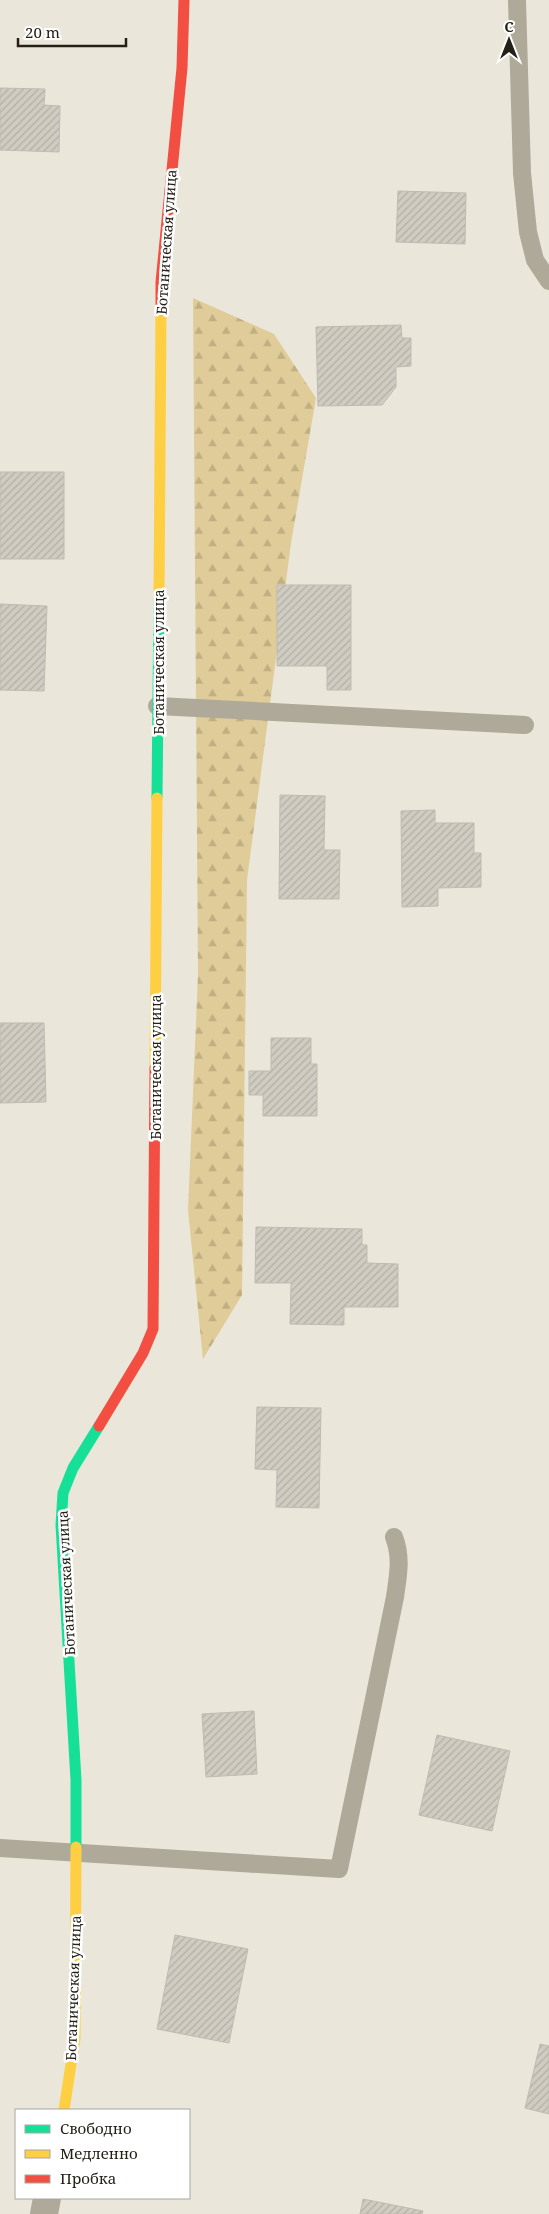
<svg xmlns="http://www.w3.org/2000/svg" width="549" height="2214" font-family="'Noto Serif',serif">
<defs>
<pattern id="forest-firs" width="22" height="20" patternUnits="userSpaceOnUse" patternTransform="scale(1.25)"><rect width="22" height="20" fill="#e0cc98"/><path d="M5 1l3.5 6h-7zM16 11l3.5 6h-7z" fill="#c0af82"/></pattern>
<pattern id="building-hatch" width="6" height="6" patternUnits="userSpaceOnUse" patternTransform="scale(1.25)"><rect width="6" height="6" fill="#d0ccc2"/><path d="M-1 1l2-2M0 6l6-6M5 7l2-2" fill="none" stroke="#b2afa6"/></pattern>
</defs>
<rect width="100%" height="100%" fill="#eae6d9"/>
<path fill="url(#forest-firs)" d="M193 298 274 334 316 398 291 543 247 880 242 1295 203 1359 188 1210 198 975Z"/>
<path fill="url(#building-hatch)" stroke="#bfbbb1" d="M0 88 45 89 44 105 60 106 59 152 0 150Z
M398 191 466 193 465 244 396 242Z
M401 325 402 338H411V366L396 367V387L382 405 318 406 316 327Z
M0 472H64V559H0Z
M277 585H351V690H327V666H277Z
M0 604 47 606 44 691 0 690Z
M280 795 325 796 324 850H340L339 899H279Z
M435 810V823H474V853H481V887L438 888V906L402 907 401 811Z
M0 1023H44L46 1102 0 1103Z
M271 1038H311V1064H317V1116H263V1095H249V1071H271Z
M256 1227 362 1229V1245H367V1263L398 1264V1307H344V1325L290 1324 291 1283H255Z
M257 1407 321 1408 319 1508 276 1507 277 1470 255 1469Z
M254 1711 257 1774 206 1777 202 1714Z
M437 1735 510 1751 492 1831 419 1815Z
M175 1935 248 1949 229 2043 157 2029Z
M540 2044 549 2046V2114L525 2108Z
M363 2199 423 2211 422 2214H360Z"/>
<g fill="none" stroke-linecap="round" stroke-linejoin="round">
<path stroke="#aea998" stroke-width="18" d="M517 0 522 173 528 232 535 260 549 281
M157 706 525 725
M0 1848 339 1869 395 1597C398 1575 402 1558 394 1537"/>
<path stroke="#aea998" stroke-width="28" d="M44 2214 47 2198"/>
<path stroke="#16e098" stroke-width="11" d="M157 798 159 599
M76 1847V1780L61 1525 63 1493 73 1468 99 1426"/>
<path stroke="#ffcf43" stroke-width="11" d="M159 599 161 310
M155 1068 157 798
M64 2110 75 2038 76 1847"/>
<path stroke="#f24e42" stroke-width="11" d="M161 310V282L182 68 184 0
M99 1426 143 1353 153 1329 155 1068"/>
</g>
<g text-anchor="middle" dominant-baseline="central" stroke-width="5" stroke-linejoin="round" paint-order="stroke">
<g font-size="14" fill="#242017" stroke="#fff">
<text transform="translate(166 242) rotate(-86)">Ботаническая улица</text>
<text transform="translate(158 662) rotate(-90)">Ботаническая улица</text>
<text transform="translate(155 1067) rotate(-90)">Ботаническая улица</text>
<text transform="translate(66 1583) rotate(-93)">Ботаническая улица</text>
<text transform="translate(73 1988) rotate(-88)">Ботаническая улица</text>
</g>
</g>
<rect x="15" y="2109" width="175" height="90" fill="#ffffff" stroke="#a7a6a2"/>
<rect x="25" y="2125" width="25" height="8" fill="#16e098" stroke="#a7a6a2"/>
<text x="60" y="2134" font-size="15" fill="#242017">Свободно</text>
<rect x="25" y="2150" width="25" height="8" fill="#ffcf43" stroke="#a7a6a2"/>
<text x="60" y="2159" font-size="15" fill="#242017">Медленно</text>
<rect x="25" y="2175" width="25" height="8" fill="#f24e42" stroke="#a7a6a2"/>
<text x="60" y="2184" font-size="15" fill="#242017">Пробка</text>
<g transform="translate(509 40)" stroke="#ffffff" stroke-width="4" paint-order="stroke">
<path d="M0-4L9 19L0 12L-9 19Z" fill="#242017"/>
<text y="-8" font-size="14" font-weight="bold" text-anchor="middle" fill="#242017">С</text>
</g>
<path d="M18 38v8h108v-8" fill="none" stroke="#242017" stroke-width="2.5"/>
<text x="25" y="38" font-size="15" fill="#242017" stroke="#ffffff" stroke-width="4" paint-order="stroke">20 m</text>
</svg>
